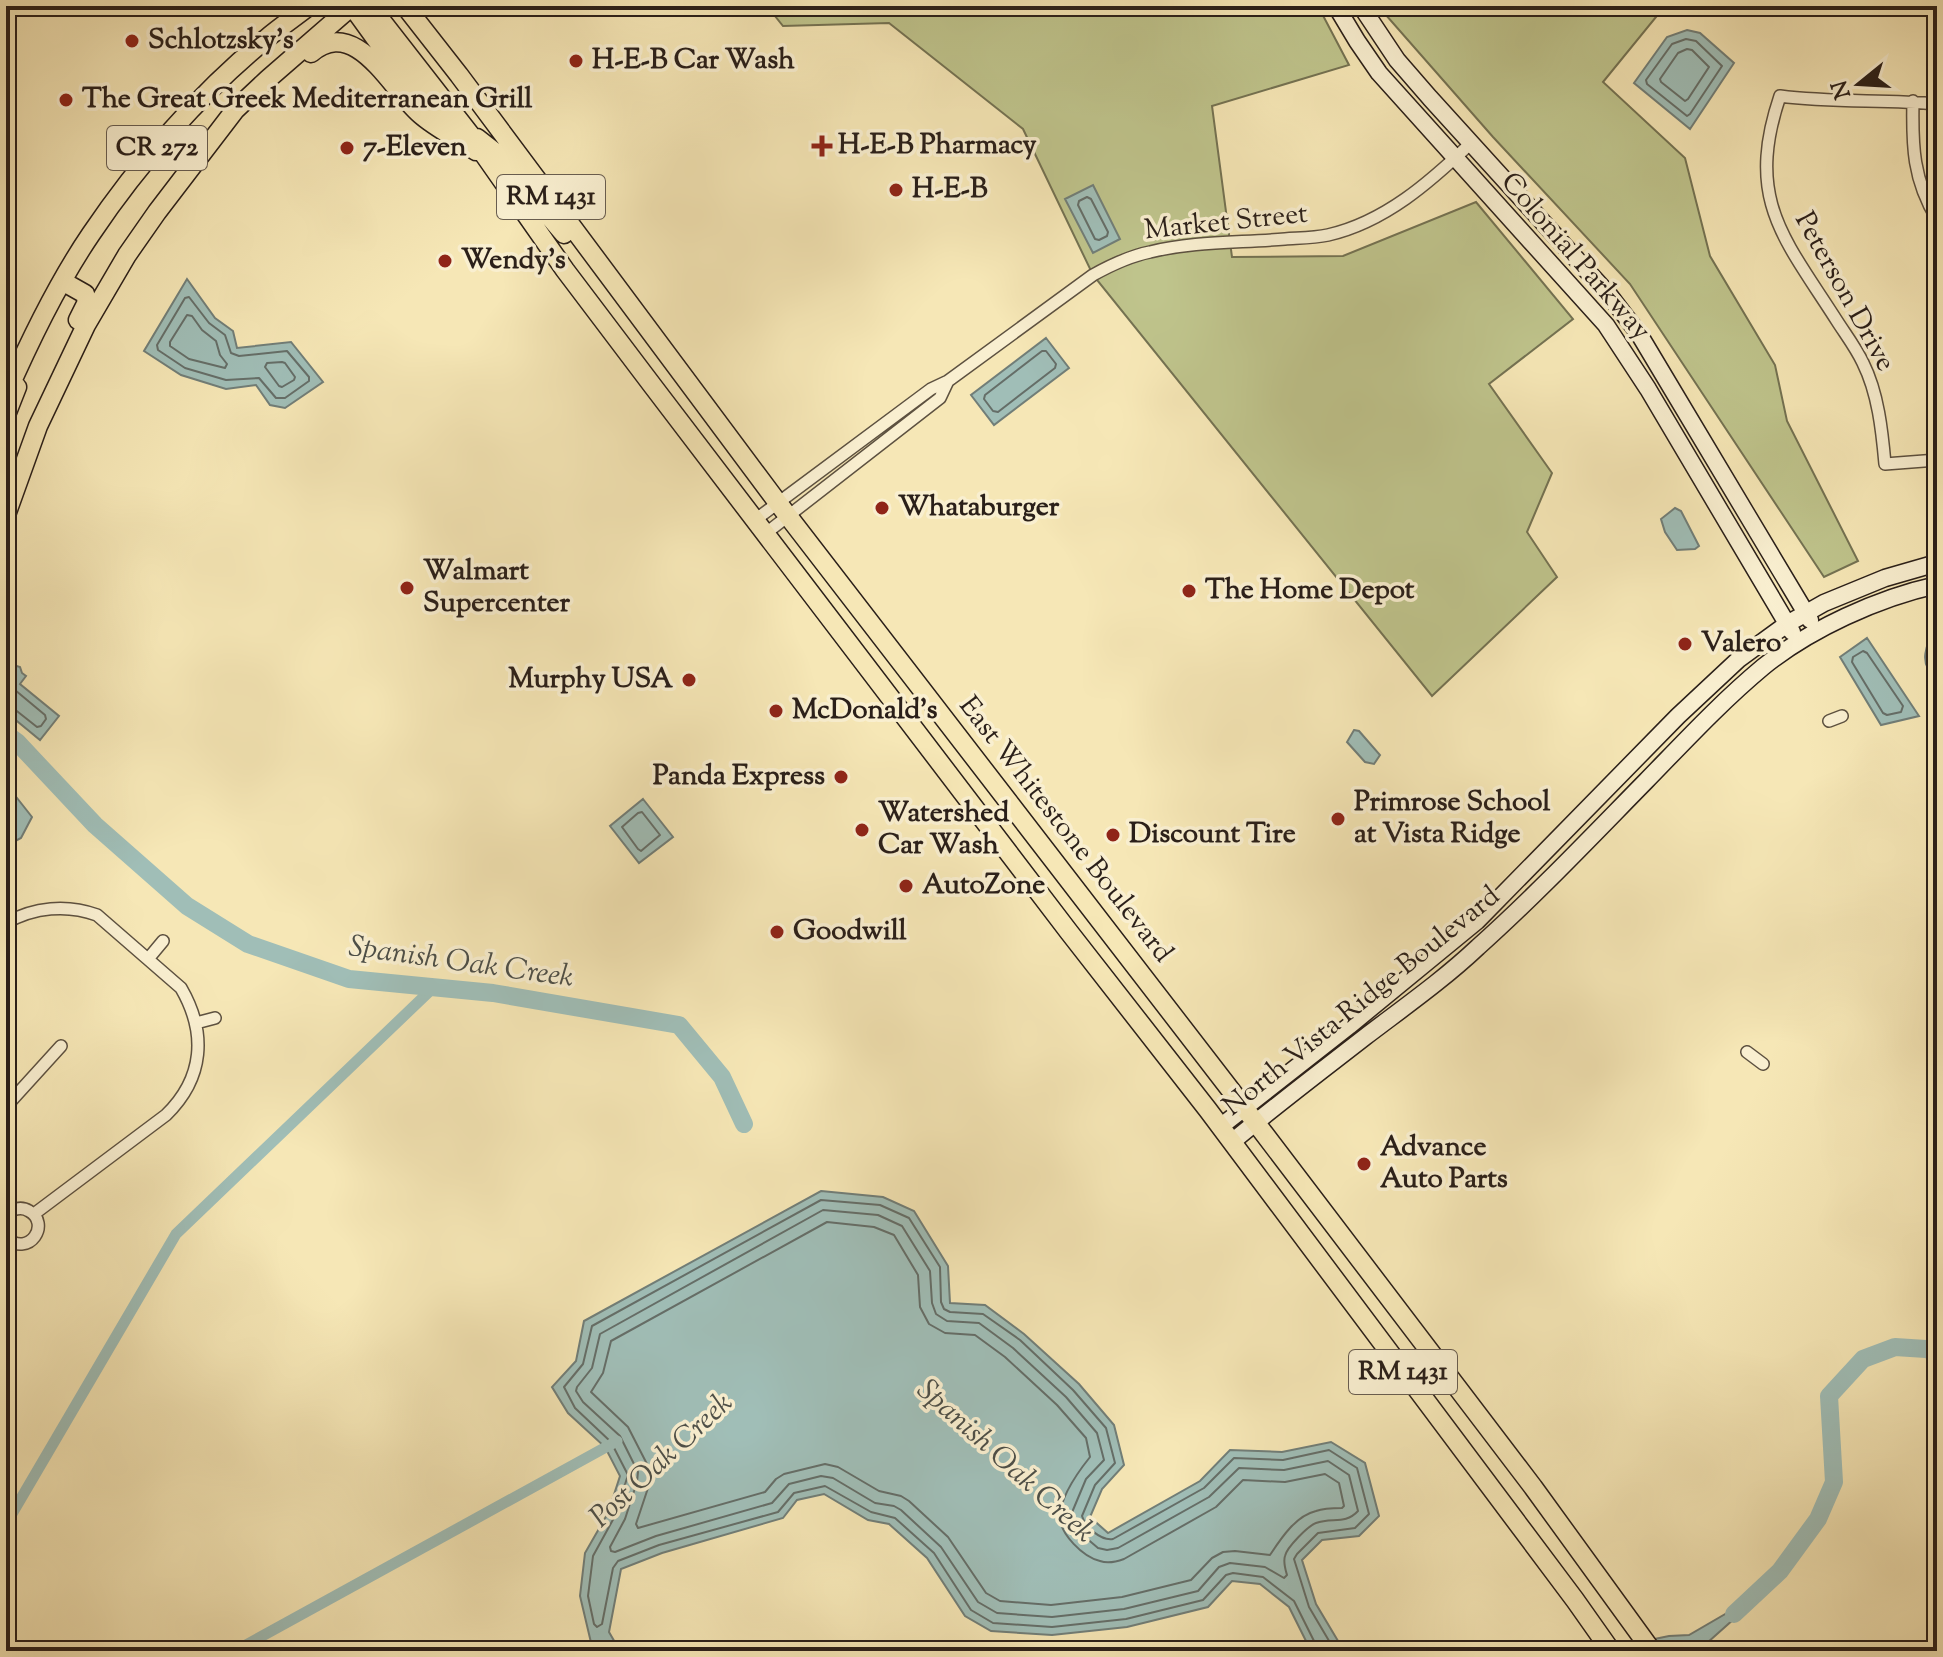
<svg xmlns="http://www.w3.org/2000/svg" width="1943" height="1657" font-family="'Sorts Mill Goudy',serif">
<rect width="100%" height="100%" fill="#f6e7b6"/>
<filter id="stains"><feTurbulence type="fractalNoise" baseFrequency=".0025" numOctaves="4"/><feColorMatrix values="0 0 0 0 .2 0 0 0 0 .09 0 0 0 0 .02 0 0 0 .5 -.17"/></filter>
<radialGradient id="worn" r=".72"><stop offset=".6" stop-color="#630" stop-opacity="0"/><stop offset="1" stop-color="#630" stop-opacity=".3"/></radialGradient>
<path fill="#bfc48c" stroke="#747252" stroke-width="2" d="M767 6H1318L1349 65 1212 106 1232 257 1343 256 1476 202 1573 319 1489 384 1552 473 1527 532 1557 577 1432 696 1093 275 1023 129 889 23 783 26Z
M1378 6H1665L1603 82 1685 158 1710 256 1775 365 1787 421 1858 561 1824 577 1630 284 1493 137Z"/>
<path fill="#a0beb7" stroke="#717e78" stroke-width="2" d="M1687 30 1700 33 1734 63 1690 129 1634 83 1667 37Z
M1093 185 1120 239 1093 253 1065 199Z
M187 279 215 318 233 331 237 348 291 342 323 382 285 408 270 405 256 385 226 389 181 375 144 351Z
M1046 338 1069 368 994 425 971 395Z
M1675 508 1681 511 1699 546 1695 549 1677 550 1665 532 1661 519Z
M1937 628V677C1917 666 1926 642 1937 628Z
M1867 638 1919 716 1881 725 1840 657Z
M6 657 8 659 7 663 20 667 22 673 26 676 20 684 59 716 40 740 6 712Z
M1354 730 1359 731 1380 755 1374 764 1365 762 1347 742Z
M6 784 32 817 21 838 6 846Z
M643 799 673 837 639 863 610 826Z
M821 1191 883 1197 914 1211 948 1266 950 1303 985 1305 1024 1334 1079 1384 1114 1425 1124 1465 1102 1489 1090 1517 1108 1533 1200 1481 1230 1450 1282 1452 1331 1442 1365 1463 1379 1516 1359 1536 1322 1540 1302 1560 1316 1604 1344 1651H1311L1289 1607 1260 1584 1232 1581 1208 1607 1127 1627 1052 1635 991 1631 965 1616 927 1558 889 1524 868 1520 824 1494 797 1500 783 1518 662 1553 621 1569 609 1632 620 1651H593L580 1596 585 1553 608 1513 620 1476 605 1447 568 1413 552 1387 576 1361 584 1321Z
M1751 1599 1744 1610 1698 1651H1479L1482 1649 1582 1642 1606 1649 1669 1636 1689 1635Z"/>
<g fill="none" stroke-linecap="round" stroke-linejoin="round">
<path stroke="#656e68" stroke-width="2" d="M1686 39 1696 41 1722 66 1690 114 1687 116 1647 84 1646 80 1672 44Z
M1687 49 1692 50 1709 67 1688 99 1685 101 1661 82 1660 79 1678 53Z
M1087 197 1091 199 1108 232 1107 236 1099 240 1095 239 1078 205 1079 201Z
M189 297 209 323 225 335 231 353 239 356 287 351 309 377V381L285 398H276L259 378 226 380 185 368 158 350 157 345 185 298Z
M187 315 192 316 202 330 216 341 220 355 227 364 225 368 189 359 170 346V342Z
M1042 351H1046L1056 364 1055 368 998 412 993 411 984 399 985 395Z
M282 362 285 363 295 377 294 380 282 387 279 386 265 367 267 363Z
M1863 651 1867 653 1903 706 1901 712 1887 715 1883 713 1852 662 1853 657Z
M6 671 14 675 13 684 15 690 45 715 46 719 41 726 37 727 13 708 6 707
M642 812 660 835 641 851 638 849 622 827 638 813Z
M823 1210 878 1215 902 1226 930 1271 932 1303 936 1314 947 1321 979 1323 1013 1348 1066 1397 1097 1433 1104 1460 1086 1479 1073 1510 1072 1517 1074 1525 1078 1531 1098 1548 1107 1550 1118 1548 1209 1497 1239 1468 1284 1470 1328 1461 1349 1475 1358 1511C1345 1525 1332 1517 1316 1523 1308 1526 1287 1547 1285 1556 1283 1562 1285 1568 1287 1575L1284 1578 1265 1567 1230 1563 1219 1567 1198 1591 1124 1609 1052 1617 997 1613 978 1602 941 1547 901 1510 894 1506 875 1503 833 1478 821 1476 789 1484 772 1503 656 1536 615 1552 611 1551 610 1547 625 1519 637 1482 638 1472 620 1436 583 1402 576 1391 577 1387 592 1368 600 1334Z
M827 1222 874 1227 894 1235 918 1275 920 1307 929 1324 945 1333 975 1335 1005 1357 1057 1405 1086 1438 1090 1457C1078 1472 1060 1496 1060 1517 1060 1534 1083 1557 1100 1561 1108 1564 1116 1562 1124 1559L1216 1507 1243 1480 1285 1482 1325 1474 1339 1483 1344 1506 1342 1508C1333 1508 1324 1508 1316 1511 1295 1516 1280 1540 1270 1555L1235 1551 1223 1552 1212 1558 1191 1580 1122 1597 1051 1605 1000 1601 986 1593 948 1537 909 1501 901 1496 879 1491 838 1467 825 1464 784 1474 776 1479 765 1492 638 1528 636 1524 650 1482 648 1466 628 1427 591 1392 603 1373 611 1341Z
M1317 1651 1316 1645 1294 1601 1263 1577 1233 1573 1226 1575 1203 1600 1126 1619 1052 1627 993 1623 971 1610 934 1553 895 1518 871 1512 825 1486 794 1493 778 1512 659 1545 618 1561 613 1568 602 1624 597 1627 594 1624 588 1596 593 1556 615 1516 628 1475 611 1442 575 1408 564 1387 583 1364 592 1326 821 1200 880 1205 909 1218 940 1267 941 1302 944 1309 950 1312 983 1314 1020 1340 1073 1390 1106 1428 1115 1463 1095 1485 1082 1516C1085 1527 1101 1541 1113 1539L1204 1488 1234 1458 1283 1460 1329 1450 1357 1468 1369 1514 1355 1528 1318 1533 1297 1554 1294 1559 1309 1607 1335 1651"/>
<path stroke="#a0beb7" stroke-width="11" d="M6 1524 176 1234 434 987
M235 1651 617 1441"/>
<path stroke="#a0beb7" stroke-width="18" d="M6 734 17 742 95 825 187 906 248 944 349 979 493 993 679 1025 722 1077 744 1124
M1734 1614 1780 1571 1818 1519 1834 1482 1829 1396 1863 1359 1895 1347 1926 1349 1937 1352"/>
<defs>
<path id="street" d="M1913 101C1912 146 1913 180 1937 219
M1937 104C1885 99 1832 103 1780 96 1745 200 1784 238 1837 321 1846 335 1856 348 1863 363 1878 393 1882 430 1885 464L1937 460
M755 520 931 389 948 381 1093 275C1111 265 1130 256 1150 252 1194 241 1240 243 1285 239 1299 238 1314 238 1328 235 1385 222 1430 182 1471 143
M765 534 940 398 948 381
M1829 721 1842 716
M6 923C34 907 67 904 97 915L181 988C207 1033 204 1078 166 1115L34 1214
M148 959 163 941
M196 1023 215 1018
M1747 1052 1763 1064
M6 1103 11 1101 61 1046
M6 1214C13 1209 21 1206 29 1211 51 1223 30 1258 6 1238"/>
<path id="secondary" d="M1336 6 1357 41 1379 73 1606 325 1648 389 1792 632
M1361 6 1397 60 1430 98 1610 296 1639 334 1810 620
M1220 1127 1349 1026 1477 921 1678 716 1739 659 1787 624 1824 603 1885 578 1937 563
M1232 1142C1275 1106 1320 1072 1365 1037 1403 1008 1443 980 1478 947 1537 894 1591 837 1646 781 1684 742 1721 702 1763 667 1810 629 1878 598 1937 585"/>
<path id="primary" d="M352 6 407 82 425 103 456 124
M370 6 469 133 565 270 652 385 1069 932 1208 1110 1575 1600 1611 1651
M405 6 459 75 778 503 1256 1123 1533 1487 1652 1651
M311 53C356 15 390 88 420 114 437 129 457 138 476 151
M477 138 505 160 541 207 564 234
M62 281 85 294 87 302 78 320
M6 395C30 340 57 284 91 234 138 164 201 92 266 39 280 27 295 17 309 6
M6 415 17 387
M6 515 38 426 86 325 127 255 157 212 235 110 268 79 352 6"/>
</defs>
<use href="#street" stroke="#5d5140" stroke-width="14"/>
<use href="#secondary" stroke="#2a1f19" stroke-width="19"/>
<use href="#primary" stroke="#2a1f19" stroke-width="21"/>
<use href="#street" stroke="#f9efd0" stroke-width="11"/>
<use href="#secondary" stroke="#f9efd0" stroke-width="16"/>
<use href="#primary" stroke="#f6e7b6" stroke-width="18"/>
</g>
<g fill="#8f2418" stroke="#f9efd0" stroke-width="3">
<circle cx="132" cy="41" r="8"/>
<circle cx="576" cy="61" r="8"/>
<circle cx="66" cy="100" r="8"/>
<path d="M818 134h8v8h8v8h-8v8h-8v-8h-8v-8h8z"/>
<circle cx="347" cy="148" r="8"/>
<circle cx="896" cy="190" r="8"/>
<circle cx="445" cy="261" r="8"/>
<circle cx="882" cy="508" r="8"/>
<circle cx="407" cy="588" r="8"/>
<circle cx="1189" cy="591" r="8"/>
<circle cx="1685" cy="644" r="8"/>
<circle cx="689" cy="680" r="8"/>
<circle cx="776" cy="711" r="8"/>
<circle cx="841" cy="777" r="8"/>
<circle cx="1338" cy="819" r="8"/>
<circle cx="862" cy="830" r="8"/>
<circle cx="1113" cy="835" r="8"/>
<circle cx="906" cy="886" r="8"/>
<circle cx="777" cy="932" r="8"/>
<circle cx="1364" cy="1164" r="8"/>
</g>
<g text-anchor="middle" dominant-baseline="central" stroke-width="7" stroke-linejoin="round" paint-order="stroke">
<g fill="#f9efd0" stroke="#685d50" stroke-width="2">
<rect x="107" y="126" width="100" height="44" rx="6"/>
<rect x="497" y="175" width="108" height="44" rx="6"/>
<rect x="1349" y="1350" width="108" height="44" rx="6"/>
</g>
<g font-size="26" font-weight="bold" fill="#2a1f19">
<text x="157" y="148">CR 272</text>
<text x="551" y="197">RM 1431</text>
<text x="1403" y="1372">RM 1431</text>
</g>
<g font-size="28" font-weight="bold" fill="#2a1f19" stroke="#f9efd0" text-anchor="start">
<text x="148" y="41">Schlotzsky's</text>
<text x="592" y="61">H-E-B Car Wash</text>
<text x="82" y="100">The Great Greek Mediterranean Grill</text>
<text x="838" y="146">H-E-B Pharmacy</text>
<text x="363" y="148">7-Eleven</text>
<text x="912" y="190">H-E-B</text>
<text x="461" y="261">Wendy's</text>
<text x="898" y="508">Whataburger</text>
<text x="423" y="572">Walmart<tspan x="423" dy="32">Supercenter</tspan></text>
<text x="1205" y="591">The Home Depot</text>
<text x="1701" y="644">Valero</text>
<text x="673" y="680" text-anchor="end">Murphy USA</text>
<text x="792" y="711">McDonald's</text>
<text x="825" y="777" text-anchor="end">Panda Express</text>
<text x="1354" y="803">Primrose School<tspan x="1354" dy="32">at Vista Ridge</tspan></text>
<text x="878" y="814">Watershed<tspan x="878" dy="32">Car Wash</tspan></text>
<text x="1129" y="835">Discount Tire</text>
<text x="922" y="886">AutoZone</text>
<text x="793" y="932">Goodwill</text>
<text x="1380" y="1148">Advance<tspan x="1380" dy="32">Auto Parts</tspan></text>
</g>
<g font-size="28" fill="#2a1f19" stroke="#f9efd0">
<text transform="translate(1226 223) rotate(-6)">Market Street</text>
<text transform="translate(1575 257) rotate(49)">Colonial Parkway</text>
<text transform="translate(1844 292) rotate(61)">Peterson Drive</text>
<text transform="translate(1065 830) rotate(52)">East Whitestone Boulevard</text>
<text transform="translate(1362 1002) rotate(-39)">North Vista Ridge Boulevard</text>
</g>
<g font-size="30" font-style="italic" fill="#4d4f48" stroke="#f9efd0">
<text transform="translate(461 963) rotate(8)">Spanish Oak Creek</text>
<text transform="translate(662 1461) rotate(-43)">Post Oak Creek</text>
<text transform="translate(1005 1462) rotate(42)">Spanish Oak Creek</text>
</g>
</g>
<rect width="1943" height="1657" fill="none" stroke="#f6e7b6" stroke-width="32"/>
<rect x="8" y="8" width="1927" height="1641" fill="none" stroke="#2a1f19" stroke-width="4"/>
<rect x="16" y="16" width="1911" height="1625" fill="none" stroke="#2a1f19" stroke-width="2"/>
<g transform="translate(1859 84) rotate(252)" stroke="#f9efd0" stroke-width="6" paint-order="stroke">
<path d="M0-6L14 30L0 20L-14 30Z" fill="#2a1f19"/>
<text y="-12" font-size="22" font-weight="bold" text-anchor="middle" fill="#2a1f19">N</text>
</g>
<rect width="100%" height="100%" filter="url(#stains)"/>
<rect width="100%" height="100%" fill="url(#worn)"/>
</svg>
